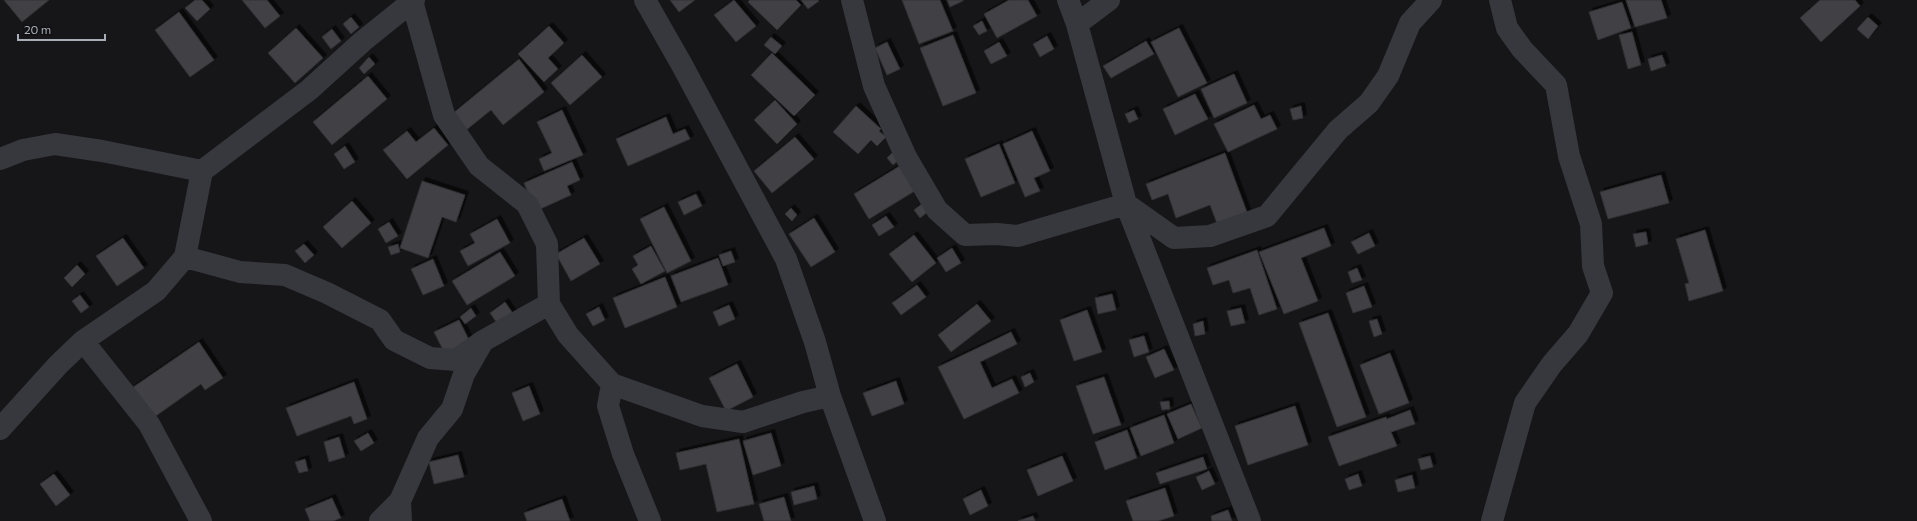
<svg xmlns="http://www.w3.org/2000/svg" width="1917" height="521" font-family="Commissioner,sans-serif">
<defs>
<filter id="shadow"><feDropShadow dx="3.5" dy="-3.5" stdDeviation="0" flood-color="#0009"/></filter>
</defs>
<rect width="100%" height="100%" fill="#161618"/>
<path fill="#404145" stroke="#303034" filter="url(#shadow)" d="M4 0H49L22 22Z
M195 0H202L210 9 197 21 185 8Z
M242 0H267L280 16 265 28Z
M670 0H695L679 12Z
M734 0 756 26 736 42 714 15Z
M750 0H796L801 5 777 30 748 2Z
M801 0H818L819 1 808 9Z
M902 0H940L953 31 919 44Z
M947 0H963V1L950 7Z
M1009 0H1028L1037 16 997 38 984 14Z
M1626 0H1661L1667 18 1635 27Z
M1820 0H1855L1860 6 1821 42 1800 18Z
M1622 2 1631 28 1598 40 1589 12Z
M179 12 214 60 190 77 155 30Z
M351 17 359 27 351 34 343 24Z
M1868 17 1878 26 1868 39 1857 29Z
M982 21 987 31 979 35 973 26Z
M549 26 564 43 548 58 558 69 544 82 518 54Z
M296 28 323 58 295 83 268 53Z
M1179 28 1207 83 1178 97 1151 42Z
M332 29 341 41 331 49 322 37Z
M1632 32 1641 65 1628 69 1619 35Z
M953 35 976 93 943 106 920 48Z
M1047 36 1054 49 1040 57 1033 44Z
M771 37 782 46 775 54 764 45Z
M1146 41 1154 54 1111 78 1103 66Z
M887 42 900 69 887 75 875 48Z
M999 42 1007 56 991 64 984 51Z
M772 53 815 95 794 116 751 75Z
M582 55 602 77 570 105 551 83Z
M1662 55 1666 66 1651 71 1648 59Z
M369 57 375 64 364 74 359 68Z
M519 59 544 92 503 125 491 110 465 131 452 114Z
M1234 74 1247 103 1214 118 1201 89Z
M368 76 387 99 332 145 313 122Z
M1195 94 1208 119 1175 135 1163 109Z
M775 100 797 124 777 144 754 120Z
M1254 105 1261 119 1270 115 1277 129 1228 152 1214 124Z
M856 106 881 129 879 131 886 137 877 146 871 140 858 154 833 132Z
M1301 106 1303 118 1293 120 1290 109Z
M562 110 583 155 544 171 539 159 552 153 537 122Z
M1134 110 1138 119 1129 123 1125 114Z
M666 117 673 134 685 129 690 139 628 166 616 139Z
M434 128 448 145 407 179 383 150 407 131 416 142Z
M1032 131 1050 171 1034 178 1040 191 1025 197 1003 144Z
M795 137 814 159 772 193 754 171Z
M999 144 1015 183 981 197 965 159Z
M345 146 355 162 344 169 334 154Z
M893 152 900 159 893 165 887 158Z
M1225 153 1248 215 1218 226 1210 205 1176 218 1168 194 1152 200 1146 184Z
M572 162 580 180 567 186 571 195 536 211 524 183Z
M903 164 918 189 869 219 854 194Z
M1661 175 1669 203 1608 219 1600 192Z
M422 181 465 195 456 222 442 217 428 258 400 248Z
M696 194 702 206 684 215 678 202Z
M352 201 371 223 342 248 323 227Z
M923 203 929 211 920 218 914 210Z
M664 207 691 261 667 273 640 219Z
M791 208 797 215 792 221 785 214Z
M886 216 894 227 879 236 872 225Z
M814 218 835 252 811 267 789 234Z
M497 219 510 243 468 266 460 251 475 243 470 234Z
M389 222 398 236 386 243 378 229Z
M1324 228 1331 246 1301 258 1318 301 1284 314 1259 252Z
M1705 230 1723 291 1689 301 1685 284 1689 283 1676 239Z
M1646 232 1648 244 1636 247 1633 234Z
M1369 233 1375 246 1358 254 1351 242Z
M914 235 936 263 912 282 889 254Z
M123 238 144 268 117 286 96 256Z
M584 238 600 264 571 281 556 254Z
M304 244 314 255 305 263 295 251Z
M398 244 400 252 391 255 388 247Z
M651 246 665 271 641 284 632 269 638 265 633 256Z
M952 248 961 263 946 272 937 258Z
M1257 250 1277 309 1259 315 1250 288 1233 293 1229 280 1213 285 1207 268Z
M731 251 735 262 723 266 719 255Z
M500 252 515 276 467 305 452 281Z
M718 258 728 285 681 302 671 276Z
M433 259 444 286 423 295 411 269Z
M77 265 85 274 72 287 64 278Z
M1357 268 1362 280 1352 283 1348 272Z
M665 277 677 307 625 328 613 298Z
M917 285 926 297 901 315 892 303Z
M1364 286 1372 307 1353 313 1346 293Z
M1112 294 1116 310 1098 314 1095 298Z
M80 295 89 307 81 313 72 301Z
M505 302 514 315 499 326 490 313Z
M977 304 991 321 951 352 938 335Z
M729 305 735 319 719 326 713 312Z
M599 307 605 320 593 326 586 314Z
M471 308 476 316 465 324 460 317Z
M1241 308 1245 323 1231 326 1227 311Z
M1087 310 1102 352 1074 361 1060 320Z
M1328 313 1366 417 1337 427 1299 323Z
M1377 319 1382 334 1374 337 1369 321Z
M459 320 471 344 446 356 434 332Z
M1203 321 1205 334 1195 336 1193 324Z
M1011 332 1017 344 980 362 992 388 1012 379 1019 393 964 419 938 367Z
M1144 336 1149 352 1134 357 1129 340Z
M199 342 223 378 205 390 201 384 153 418 132 388Z
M1164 349 1174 370 1155 378 1146 357Z
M1390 353 1409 403 1379 414 1360 365Z
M737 364 753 397 726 411 709 378Z
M1030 373 1034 382 1025 387 1021 377Z
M1104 377 1121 425 1093 434 1076 386Z
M896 381 904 404 872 416 863 393Z
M354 382 367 419 354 424 351 416 297 436 286 408Z
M529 386 540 414 523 421 512 393Z
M1169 401 1170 409 1162 410 1160 402Z
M1191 404 1202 428 1178 439 1167 414Z
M1295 406 1308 445 1248 465 1235 426Z
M1410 410 1415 424 1391 432 1397 446 1339 466 1328 437 1386 417 1387 419Z
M1164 415 1174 443 1141 456 1130 428Z
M1127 430 1137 458 1105 470 1095 442Z
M368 433 374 443 361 451 354 441Z
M771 433 781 466 753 475 743 441Z
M339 437 345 457 329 462 324 442Z
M739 439 754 504 717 512 706 464 680 470 676 453Z
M458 455 464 477 434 484 429 462Z
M1062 456 1073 481 1038 496 1027 470Z
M1430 456 1433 467 1421 470 1418 459Z
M1203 457 1207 469 1160 484 1156 473Z
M305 459 308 471 299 473 295 462Z
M1209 471 1215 484 1202 490 1196 477Z
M54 474 70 495 56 506 40 484Z
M1358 474 1362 486 1349 490 1345 479Z
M1412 475 1415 488 1398 492 1395 480Z
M814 486 817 499 794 505 791 492Z
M1165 488 1174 516 1158 521H1133L1126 501Z
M981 490 988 506 970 515 963 499Z
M784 497 791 521H764L759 504Z
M332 498 341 518 333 521H310L305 509Z
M562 499 570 521H527L524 513Z
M1228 510 1232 521H1212L1211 516Z
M1033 516 1035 521H1018Z"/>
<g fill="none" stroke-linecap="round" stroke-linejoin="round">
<path stroke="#37383d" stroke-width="22" d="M645 0 682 65 786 259 815 342 830 396 875 521
M852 0 874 86 906 157 937 210 965 235 997 234 1018 236 1126 204 1174 238 1210 236 1267 216 1338 130 1369 103 1388 76 1410 23 1431 0
M1068 0 1077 24 1126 204 1250 521
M412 1 444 115 479 166 527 204 547 244 549 304 568 335 612 384 702 416 743 422 803 402 830 396
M1077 24 1109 0
M0 159 23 150 55 144 102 151 202 171
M185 257 240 272 285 275 327 293 380 320 394 340 430 358 456 360 483 341
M83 341 149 424 201 521
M612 384 608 406 623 454 650 521
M0 429 58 365 83 341 156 291 185 257 202 171 309 90 363 41 414 0
M380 521 400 501
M401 521 400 501 428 438 452 409 464 374 483 341 549 304
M1492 521 1525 403 1552 364 1578 334 1602 293 1593 266 1591 224 1569 156 1556 85 1522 49 1507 28 1500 0"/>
</g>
<path d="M18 34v6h87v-6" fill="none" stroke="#a8adb8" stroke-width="2"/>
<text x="24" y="34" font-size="12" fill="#a8adb8" stroke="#111113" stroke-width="3" paint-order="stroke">20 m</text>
</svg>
